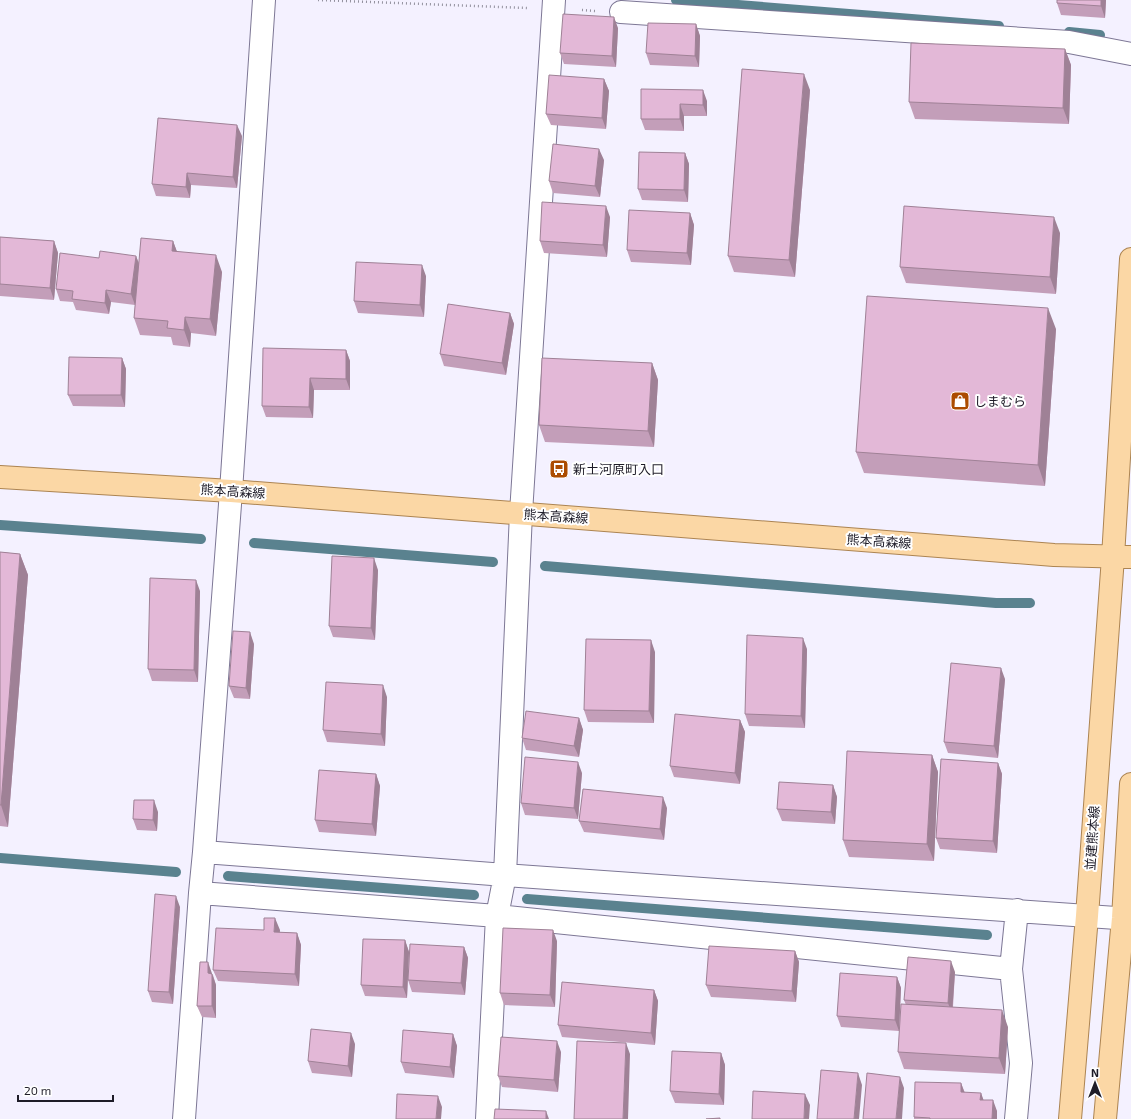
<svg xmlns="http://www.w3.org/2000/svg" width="1131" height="1119" font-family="'Exo 2','Noto Sans JP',sans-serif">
<rect width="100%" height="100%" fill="#f4f1ff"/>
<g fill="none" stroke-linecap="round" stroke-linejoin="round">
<path stroke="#5a828f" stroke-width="10" d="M676 0 999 26
M1069 32 1100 35
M0 525 201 539
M254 543 493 562
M545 566 996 603H1030
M0 858 176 872
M228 876 474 895
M527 899 987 935"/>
<defs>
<path id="minor" d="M621 12 1069 42 1131 54
M204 852 505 875 521 513 554 0
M200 893 497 916 1011 969
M184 1119 200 893 204 852 231 491 264 0
M487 1119 497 916 505 875 1131 919
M1016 1119 1021 1063 1011 969 1017 910"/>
<path id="major" d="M0 477 231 491 1054 555 1131 557
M1070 1119 1087 916 1113 557 1131 259
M1105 1119 1123 918 1131 784"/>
</defs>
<use href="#minor" stroke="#7d7795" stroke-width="24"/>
<use href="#major" stroke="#ac8452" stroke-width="24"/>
<path stroke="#92909d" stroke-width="2.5" stroke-dasharray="1 3" stroke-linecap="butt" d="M318 0 527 8
M582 10 595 11"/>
<use href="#minor" stroke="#fff" stroke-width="22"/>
<use href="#major" stroke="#fbd7a5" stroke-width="22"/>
</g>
<path fill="#c39eb9" d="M1057 0H1106L1105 18 1061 15 1057 3Z
M696 24 700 36 699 67 650 65 646 53Z
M618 28 616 67 564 64 560 53Z
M1065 49 1071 65 1069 124 915 119 909 102Z
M604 79 609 91 606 129 551 125 546 114Z
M641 89 707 101V116H684V131L645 130 641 119Z
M810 90 795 277 734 272 728 256Z
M242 136 237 188 191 185 190 198 156 196 152 184Z
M685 153 689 164 688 202 642 200 638 189Z
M604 160 600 197 553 193 549 181Z
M690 213 694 225 691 265 631 262 627 250Z
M610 217 607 257 544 253 540 241Z
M1060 233 1056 294 906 283 900 267Z
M0 237 54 241 58 253 54 300 0 296Z
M173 241 177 252 222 272 216 336 191 333 190 347 173 345 171 337 140 335 134 318 135 305 111 302 109 314 76 310 73 302 60 301 56 289 99 258 136 256 139 263Z
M426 276 424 317 358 313 354 301Z
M510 313 514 324 506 375 444 366 440 354Z
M1056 329 1045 486 864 473 856 452Z
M346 350 350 361V390H314L313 418 266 417 262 406Z
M122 358 126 369 125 407 73 406 68 395Z
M652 363 658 380 654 447 545 442 539 425Z
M0 552 20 554 28 575 8 827 0 826Z
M378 570 375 640 333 637 329 626Z
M200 591 198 682 152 681 148 669Z
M254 644 250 699 234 698 229 686Z
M807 649 805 728 749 726 745 714Z
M655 652 654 723 588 722 584 710Z
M1005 679 998 758 948 753 944 742Z
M387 697 385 746 327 742 323 730Z
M579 718 583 730 579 757 526 750 522 738Z
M740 720 745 732 740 784 674 777 670 766Z
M932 755 938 772 934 861 849 857 843 840Z
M998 763 1002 774 997 853 940 849 936 838Z
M582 773 578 819 525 815 521 803Z
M376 774 380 786 376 836 319 832 315 820Z
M833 785 837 797 835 824 782 821 777 809Z
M667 808 664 840 584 832 579 821Z
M158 812 157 831 137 830 133 819Z
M180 907 173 1004 152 1002 148 991Z
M264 930H280L279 932 297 933 301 945 299 986 218 981 213 970Z
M405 940 409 952 407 998 365 996 361 985Z
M557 941 555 1007 504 1005 500 993Z
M464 947 468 958 465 995 412 992 408 980Z
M795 951 799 962 796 1002 711 997 706 985Z
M955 972 953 1007 1008 1027 1005 1074 904 1069 898 1052 906 1005 904 1000Z
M213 974V975L216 985V1018L202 1017 197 1006Z
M897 977 901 988 899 1031 841 1027 837 1016Z
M654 990 658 1001 655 1045 562 1037 558 1025Z
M453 1034 457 1046 454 1078 405 1073 401 1062Z
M355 1044 352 1077 312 1073 308 1061Z
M561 1052 558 1092 502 1087 498 1076Z
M721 1053 725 1065 724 1105 675 1103 670 1091Z
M961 1083 965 1093H981L983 1100 997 1111V1119H914V1117Z"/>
<path fill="#9f8196" d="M1101 0H1106L1105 18 1101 6Z
M614 17 618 28 616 67 612 56Z
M696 24 700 36 699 67 695 56Z
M1065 49 1071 65 1069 124 1063 108Z
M804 74 810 90 795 277 789 260Z
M604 79 609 91 606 129 602 118Z
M703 90 707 101V116L703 105Z
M680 104 684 116V131L680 119Z
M237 125 242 136 237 188 233 177Z
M599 149 604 160 600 197 595 186Z
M685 153 689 164 688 202 684 190Z
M187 173 191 185 190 198 186 187Z
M606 206 610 217 607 257 603 245Z
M690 213 694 225 691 265 687 253Z
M1054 217 1060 233 1056 294 1050 277Z
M54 241 58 253 54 300 50 288Z
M173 241 179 257 172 251Z
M216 255 222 272 216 336 210 319Z
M136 256 140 267 135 305 131 294Z
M422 265 426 276 424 317 420 305Z
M106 290 111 302 109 314 105 303Z
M1048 308 1056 329 1045 486 1038 465Z
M510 313 514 324 506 375 502 363Z
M185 317 191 333 190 347 184 330Z
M346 350 350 361V390L346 379Z
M122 358 126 369 125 407 121 395Z
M652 363 658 380 654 447 648 431Z
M310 378 314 390 313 418 309 407Z
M20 554 28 575 8 827 1 805Z
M374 558 378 570 375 640 371 628Z
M196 580 200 591 198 682 194 670Z
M250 632 254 644 250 699 246 688Z
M803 638 807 649 805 728 801 716Z
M651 640 655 652 654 723 649 711Z
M1001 668 1005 679 998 758 994 746Z
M383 685 387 697 385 746 381 734Z
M579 718 583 730 579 757 574 746Z
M740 720 745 732 740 784 735 773Z
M932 755 938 772 934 861 927 844Z
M578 762 582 773 578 819 574 808Z
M998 763 1002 774 997 853 993 841Z
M376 774 380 786 376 836 372 824Z
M833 785 837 797 835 824 831 812Z
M663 797 667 808 664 840 660 829Z
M154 800 158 812 157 831 153 820Z
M176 896 180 907 173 1004 169 992Z
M275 918 280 930 279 944 274 932Z
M553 930 557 941 555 1007 550 995Z
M297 933 301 945 299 986 295 974Z
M405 940 409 952 407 998 403 987Z
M464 947 468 958 465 995 461 983Z
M795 951 799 962 796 1002 792 991Z
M951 961 955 972 952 1014 948 1003Z
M208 962 216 985V1018L212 1006 208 973Z
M897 977 901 988 899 1031 895 1020Z
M654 990 658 1001 655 1045 651 1033Z
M1002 1010 1008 1027 1005 1074 999 1058Z
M351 1033 355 1044 352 1077 348 1066Z
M453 1034 457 1046 454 1078 450 1067Z
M557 1041 561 1052 558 1092 554 1080Z
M626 1043 630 1054 628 1119H623Z
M721 1053 725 1065 724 1105 719 1094Z
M858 1073 862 1085 859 1119H854Z
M900 1077 904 1088 902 1119H896Z
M961 1083 965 1094 961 1092Z
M981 1093 985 1104 980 1100Z
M805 1094 810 1105 809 1119H804Z
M438 1096 442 1107 441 1119H436Z
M993 1100 997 1111V1119H992Z
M546 1111 549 1119H546Z"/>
<path fill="#e3b8d7" stroke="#9f8196" d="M1057 0H1101V6L1057 3Z
M563 14 614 17 612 56 560 53Z
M648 23 696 24 695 56 646 53Z
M911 43 1065 49 1063 108 909 102Z
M742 69 804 74 789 260 728 256Z
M549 75 604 79 602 118 546 114Z
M641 89 703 90V105L680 104V119H641Z
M158 118 237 125 233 177 187 173 186 187 152 184Z
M553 144 599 149 595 186 549 181Z
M639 152 685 153 684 190 638 189Z
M542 202 606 206 603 245 540 241Z
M904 206 1054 217 1050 277 900 267Z
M629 210 690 213 687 253 627 250Z
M0 237 54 241 50 288 0 284Z
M141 238 173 241 172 251 216 255 210 319 185 317 184 330 167 328 168 321 134 318Z
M100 251 136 256 131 294 106 290 105 303 72 299 73 291 56 289 60 253 99 258Z
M356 262 422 265 420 305 354 301Z
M867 296 1048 308 1038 465 856 452Z
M448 304 510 313 502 363 440 354Z
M263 348 346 350V379L310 378 309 407 262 406Z
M69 357 122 358 121 395H68Z
M542 358 652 363 648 431 539 425Z
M0 552 20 554 1 805H0Z
M332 556 374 558 371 628 329 626Z
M150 578 196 580 194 670 148 669Z
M233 631 250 632 246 688 229 686Z
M747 635 803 638 801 716 745 714Z
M586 639 651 640 649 711 584 710Z
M951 663 1001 668 994 746 944 742Z
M326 682 383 685 381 734 323 730Z
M526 711 579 718 574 746 522 738Z
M675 714 740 720 735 773 670 766Z
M847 751 932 755 927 844 843 840Z
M525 757 578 762 574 808 521 803Z
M941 759 998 763 993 841 936 838Z
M319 770 376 774 372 824 315 820Z
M779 782 833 785 831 812 777 809Z
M583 789 663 797 660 829 579 821Z
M134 800H154L153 820 133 819Z
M155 894 176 896 169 992 148 991Z
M264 918H275L274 932 297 933 295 974 213 970 216 928 264 930Z
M503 928 553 930 550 995 500 993Z
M363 939 405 940 403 987 361 985Z
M410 944 464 947 461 983 408 980Z
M709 946 795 951 792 991 706 985Z
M908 957 951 961 948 1003 904 1000Z
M200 962H208V973L212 974V1006H197Z
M840 973 897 977 895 1020 837 1016Z
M562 982 654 990 651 1033 558 1025Z
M901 1004 1002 1010 999 1058 898 1052Z
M311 1029 351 1033 348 1066 308 1061Z
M403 1030 453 1034 450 1067 401 1062Z
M501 1037 557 1041 554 1080 498 1076Z
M577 1041 626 1043 623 1119H574Z
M672 1051 721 1053 719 1094 670 1091Z
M821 1070 858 1073 854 1119H817Z
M867 1073 900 1077 896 1119H863Z
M915 1082 961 1083V1092L981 1093 980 1100H993L992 1119H930V1118L914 1117Z
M753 1091 805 1094 804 1119H752Z
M397 1094 438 1096 436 1119H396Z
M495 1109 546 1111V1119H494Z
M720 1118V1119H706Z"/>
<defs>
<symbol id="shop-square" viewBox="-11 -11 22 22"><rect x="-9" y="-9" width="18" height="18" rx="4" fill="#ac4c00" stroke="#fff"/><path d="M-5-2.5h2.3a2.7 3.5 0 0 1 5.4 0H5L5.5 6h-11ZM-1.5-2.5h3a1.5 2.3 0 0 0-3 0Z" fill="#fff"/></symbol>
<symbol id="bus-square" viewBox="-11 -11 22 22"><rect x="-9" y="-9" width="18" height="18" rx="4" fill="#ac4c00" stroke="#fff"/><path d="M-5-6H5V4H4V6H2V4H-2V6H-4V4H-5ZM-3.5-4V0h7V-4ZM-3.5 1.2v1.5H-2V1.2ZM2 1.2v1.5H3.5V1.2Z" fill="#fff"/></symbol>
</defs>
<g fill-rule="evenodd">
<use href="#shop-square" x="949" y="390" width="22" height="22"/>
<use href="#bus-square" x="548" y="458" width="22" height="22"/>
</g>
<g text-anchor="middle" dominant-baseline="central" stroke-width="4" stroke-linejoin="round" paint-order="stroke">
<g font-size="13" fill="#1e1c28" stroke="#fff" text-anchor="start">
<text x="974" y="401">しまむら</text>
<text x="573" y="469">新土河原町入口</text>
</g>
<g font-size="13" fill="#1e1c28" stroke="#fff">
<text transform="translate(233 491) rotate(4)">熊本高森線</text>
<text transform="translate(556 516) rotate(4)">熊本高森線</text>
<text transform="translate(879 541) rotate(4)">熊本高森線</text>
<text transform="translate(1092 838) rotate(-86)">並建熊本線</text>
</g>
</g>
<g transform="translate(1095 1083)" stroke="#ffffff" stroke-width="3" paint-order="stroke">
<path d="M0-3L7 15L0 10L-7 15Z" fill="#1e1c28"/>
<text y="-6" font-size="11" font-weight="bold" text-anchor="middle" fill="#1e1c28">N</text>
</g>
<path d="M18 1095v6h95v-6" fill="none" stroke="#1e1c28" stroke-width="2"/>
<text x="24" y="1095" font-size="12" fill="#1e1c28" stroke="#ffffff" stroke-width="3" paint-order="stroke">20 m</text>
</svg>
